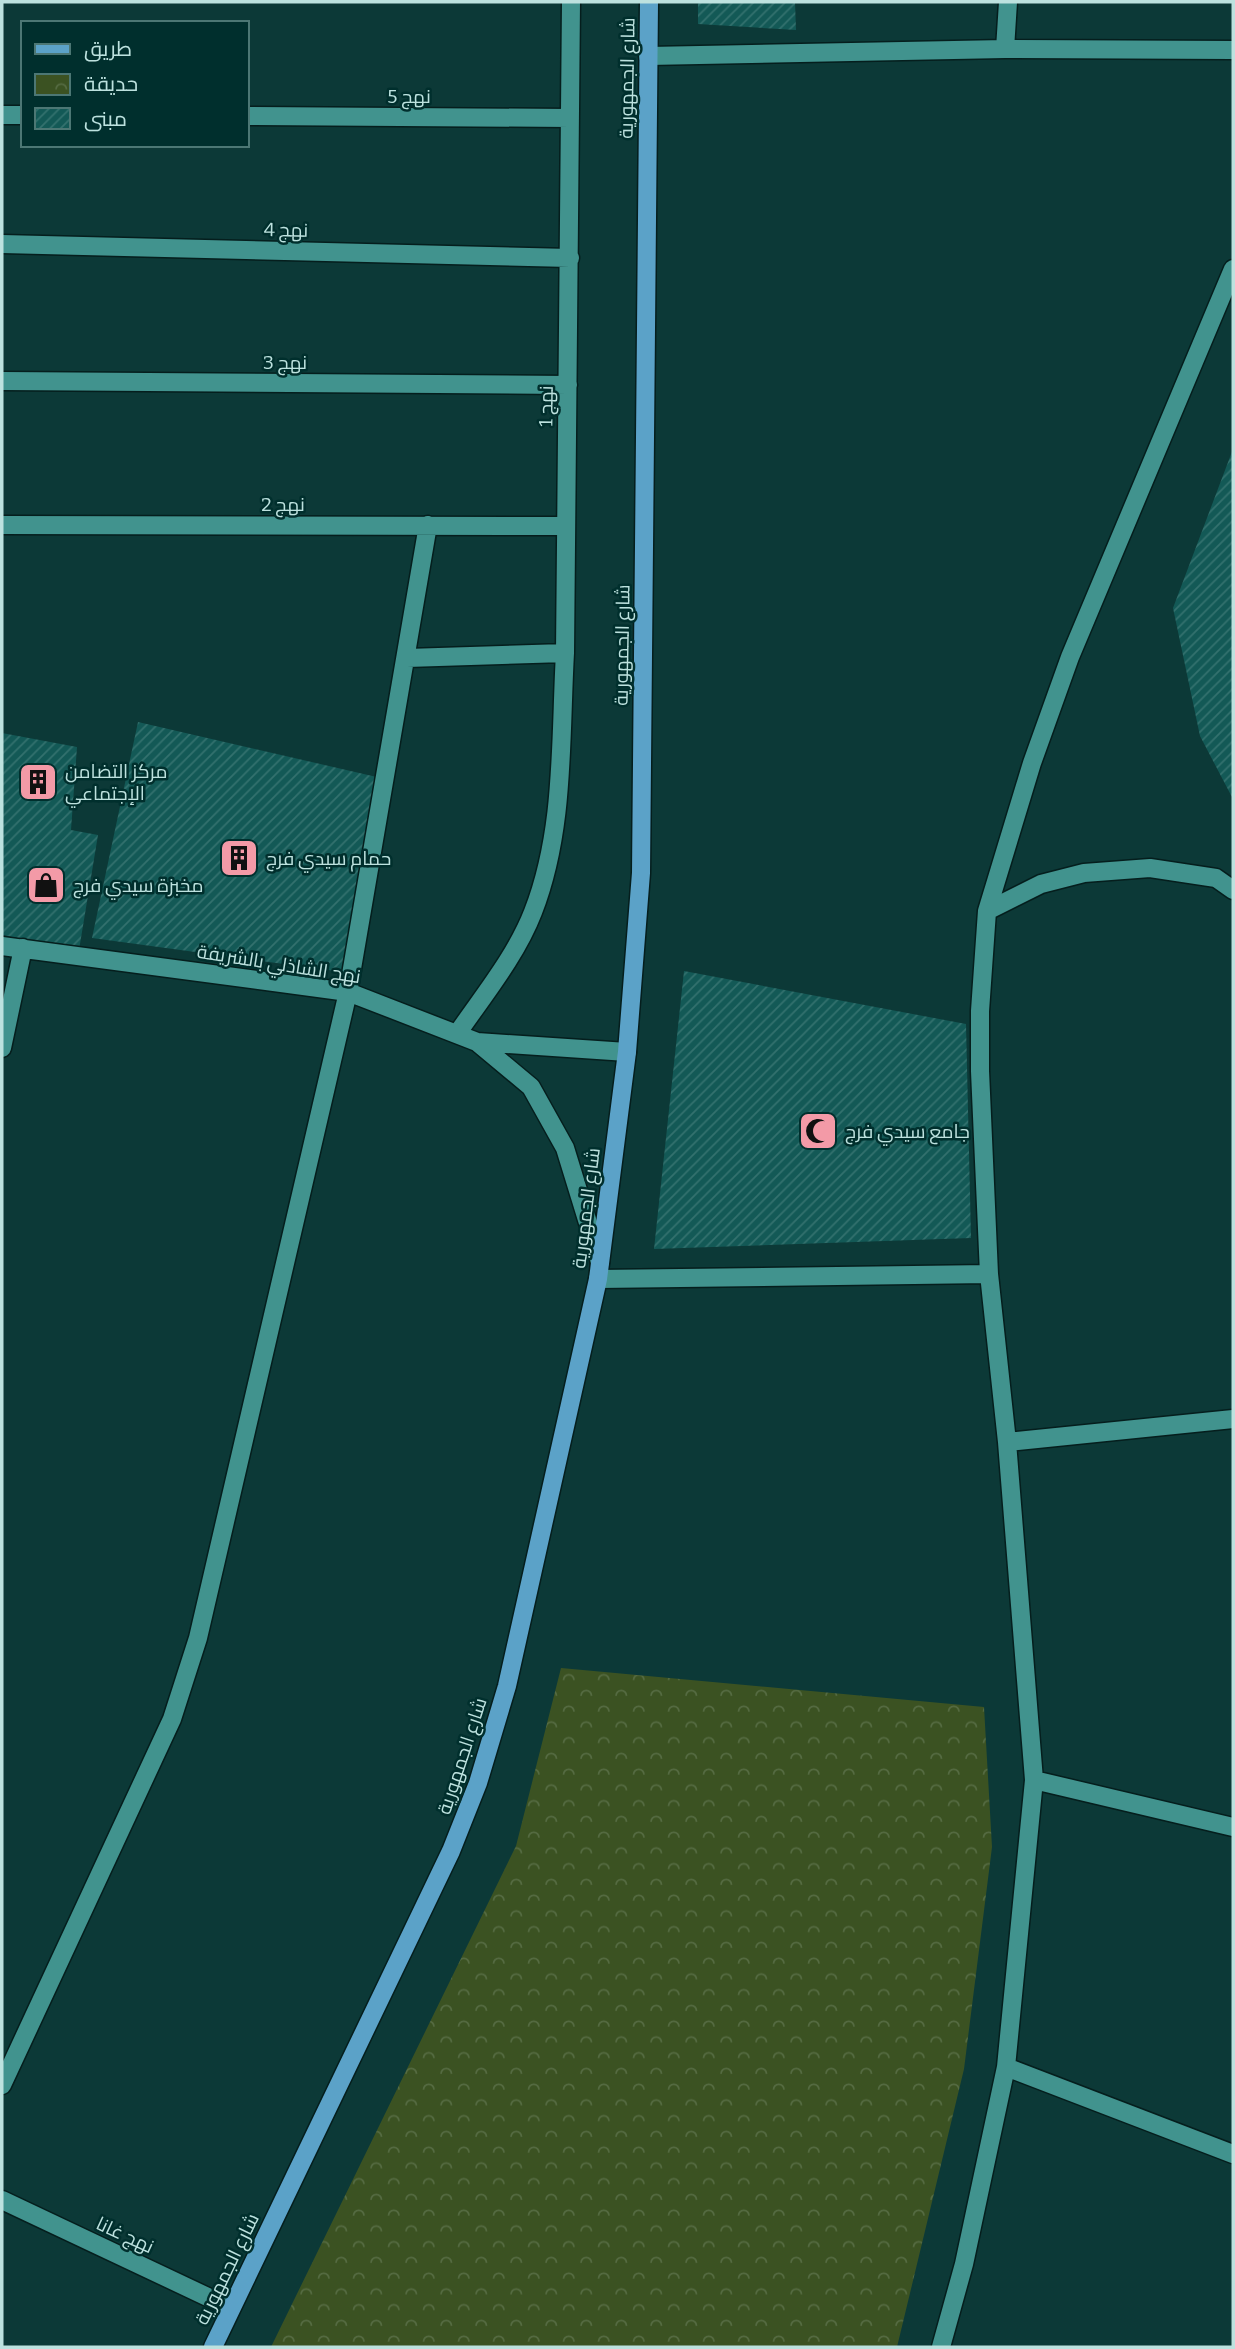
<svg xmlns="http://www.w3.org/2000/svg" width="1235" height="2349" font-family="Bitter,Cairo,serif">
<defs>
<pattern id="park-crowns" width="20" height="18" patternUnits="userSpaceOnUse" patternTransform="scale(1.75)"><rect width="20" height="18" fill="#3b5222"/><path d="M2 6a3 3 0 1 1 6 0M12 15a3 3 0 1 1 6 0" fill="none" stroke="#556b42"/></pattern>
<pattern id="building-hatch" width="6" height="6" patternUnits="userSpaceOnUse" patternTransform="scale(1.75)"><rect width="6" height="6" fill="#135956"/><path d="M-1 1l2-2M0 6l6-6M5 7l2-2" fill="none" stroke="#33716e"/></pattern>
</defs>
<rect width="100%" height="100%" fill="#0c3937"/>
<path fill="url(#park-crowns)" d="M561 1668 984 1707 992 1847 964 2069 897 2347H271L516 1846Z"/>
<path fill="url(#building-hatch)" d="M698 2H795L796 30 698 24Z
M1233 449V799L1200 736 1173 608Z
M138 722 381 778 351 973 92 938Z
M2 733 77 747 71 830 98 835 79 950 2 935Z
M684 971 966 1024 971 1238 654 1249Z"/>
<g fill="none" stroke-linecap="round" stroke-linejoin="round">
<defs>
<path id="minor" d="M1005 49 1008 2
M648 56 1005 49 1233 50
M2 115H23
M247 116 570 118
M2 244 570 258
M2 381 568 385
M2 525 564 526
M407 658 565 653 571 2
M987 911 1041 884 1084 873 1150 868 1216 878 1233 890
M2 946 348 992 477 1042 627 1052
M457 1034C483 996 516 956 533 912 565 830 560 740 565 653
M477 1042 531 1087 565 1148 600 1262
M2 1048 23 948
M598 1279 989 1274
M1007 1442 1233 1419
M1034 1780 1233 1827
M1006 2067 1233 2154
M2 2085 172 1719 198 1638 348 992 428 525
M2 2200 231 2308
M941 2347 964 2264 1006 2067 1034 1780 1007 1442 989 1274 980 1071V1011L987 911 1032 763 1070 657 1233 269"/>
<path id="major" d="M213 2347 451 1851 478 1783 507 1686 598 1279 627 1052 641 873 649 2"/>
</defs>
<use href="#minor" stroke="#051e1d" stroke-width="21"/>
<use href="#major" stroke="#051e1d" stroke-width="21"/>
<use href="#minor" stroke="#41938e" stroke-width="18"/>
<use href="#major" stroke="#5ba2c8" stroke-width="18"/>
</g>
<defs>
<symbol id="building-square" viewBox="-11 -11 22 22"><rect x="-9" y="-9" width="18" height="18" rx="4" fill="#f39aa7" stroke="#002f2d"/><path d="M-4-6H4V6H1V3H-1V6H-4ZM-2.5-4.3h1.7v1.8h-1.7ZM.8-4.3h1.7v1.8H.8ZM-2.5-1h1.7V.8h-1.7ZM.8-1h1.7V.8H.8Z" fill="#111"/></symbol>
<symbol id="shop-square" viewBox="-11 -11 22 22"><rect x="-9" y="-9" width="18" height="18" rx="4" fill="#f39aa7" stroke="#002f2d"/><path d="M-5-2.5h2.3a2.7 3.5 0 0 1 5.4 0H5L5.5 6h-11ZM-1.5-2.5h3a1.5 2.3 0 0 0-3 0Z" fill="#111"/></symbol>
<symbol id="mosque-square" viewBox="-11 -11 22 22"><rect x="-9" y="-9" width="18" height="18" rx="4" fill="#f39aa7" stroke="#002f2d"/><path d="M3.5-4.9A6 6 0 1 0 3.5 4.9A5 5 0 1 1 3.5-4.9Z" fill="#111"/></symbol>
</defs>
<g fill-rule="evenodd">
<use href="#building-square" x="16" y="760" width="44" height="44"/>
<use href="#building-square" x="217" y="836" width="44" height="44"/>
<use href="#shop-square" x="24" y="863" width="44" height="44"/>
<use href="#mosque-square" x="796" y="1109" width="44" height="44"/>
</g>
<g text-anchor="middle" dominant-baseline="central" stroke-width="5" stroke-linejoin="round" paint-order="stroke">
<g font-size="19" fill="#bde2df" stroke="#002f2d">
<text transform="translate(627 78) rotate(-89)">شارع الجمهورية</text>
<text x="409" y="96">نهج 5</text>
<text transform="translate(286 230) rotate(1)">نهج 4</text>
<text x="285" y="362">نهج 3</text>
<text transform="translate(546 406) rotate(-89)">نهج 1</text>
<text x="283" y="504">نهج 2</text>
<text transform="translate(622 645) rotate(-89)">شارع الجمهورية</text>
<text transform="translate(279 964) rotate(9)">نهج الشاذلي بالشريفة</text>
<text transform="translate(586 1208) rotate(-83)">شارع الجمهورية</text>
<text transform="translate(462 1756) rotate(-72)">شارع الجمهورية</text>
<text transform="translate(125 2235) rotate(25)">نهج غانا</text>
<text transform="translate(227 2269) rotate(-64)">شارع الجمهورية</text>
</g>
<g font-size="19" fill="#bde2df" stroke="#002f2d" text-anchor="start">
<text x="65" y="771">مركز التضامن<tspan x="65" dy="22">الإجتماعي</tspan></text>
<text x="266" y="858">حمام سيدي فرج</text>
<text x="73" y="885">مخبزة سيدي فرج</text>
<text x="845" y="1131">جامع سيدي فرج</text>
</g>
</g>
<rect width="1235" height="2349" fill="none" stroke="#bde2df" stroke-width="7"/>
<rect x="21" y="21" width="228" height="126" fill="#002f2d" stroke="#4c7774" stroke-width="2"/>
<rect x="35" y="44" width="35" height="10" fill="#5ba2c8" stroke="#4c7774" stroke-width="2"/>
<text x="84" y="56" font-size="21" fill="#bde2df">طريق</text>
<rect x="35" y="74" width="35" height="21" fill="url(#park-crowns)" stroke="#4c7774" stroke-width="2"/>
<text x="84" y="91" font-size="21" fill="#bde2df">حديقة</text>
<rect x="35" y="108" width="35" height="21" fill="url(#building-hatch)" stroke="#4c7774" stroke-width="2"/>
<text x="84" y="126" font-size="21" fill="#bde2df">مبنى</text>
</svg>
